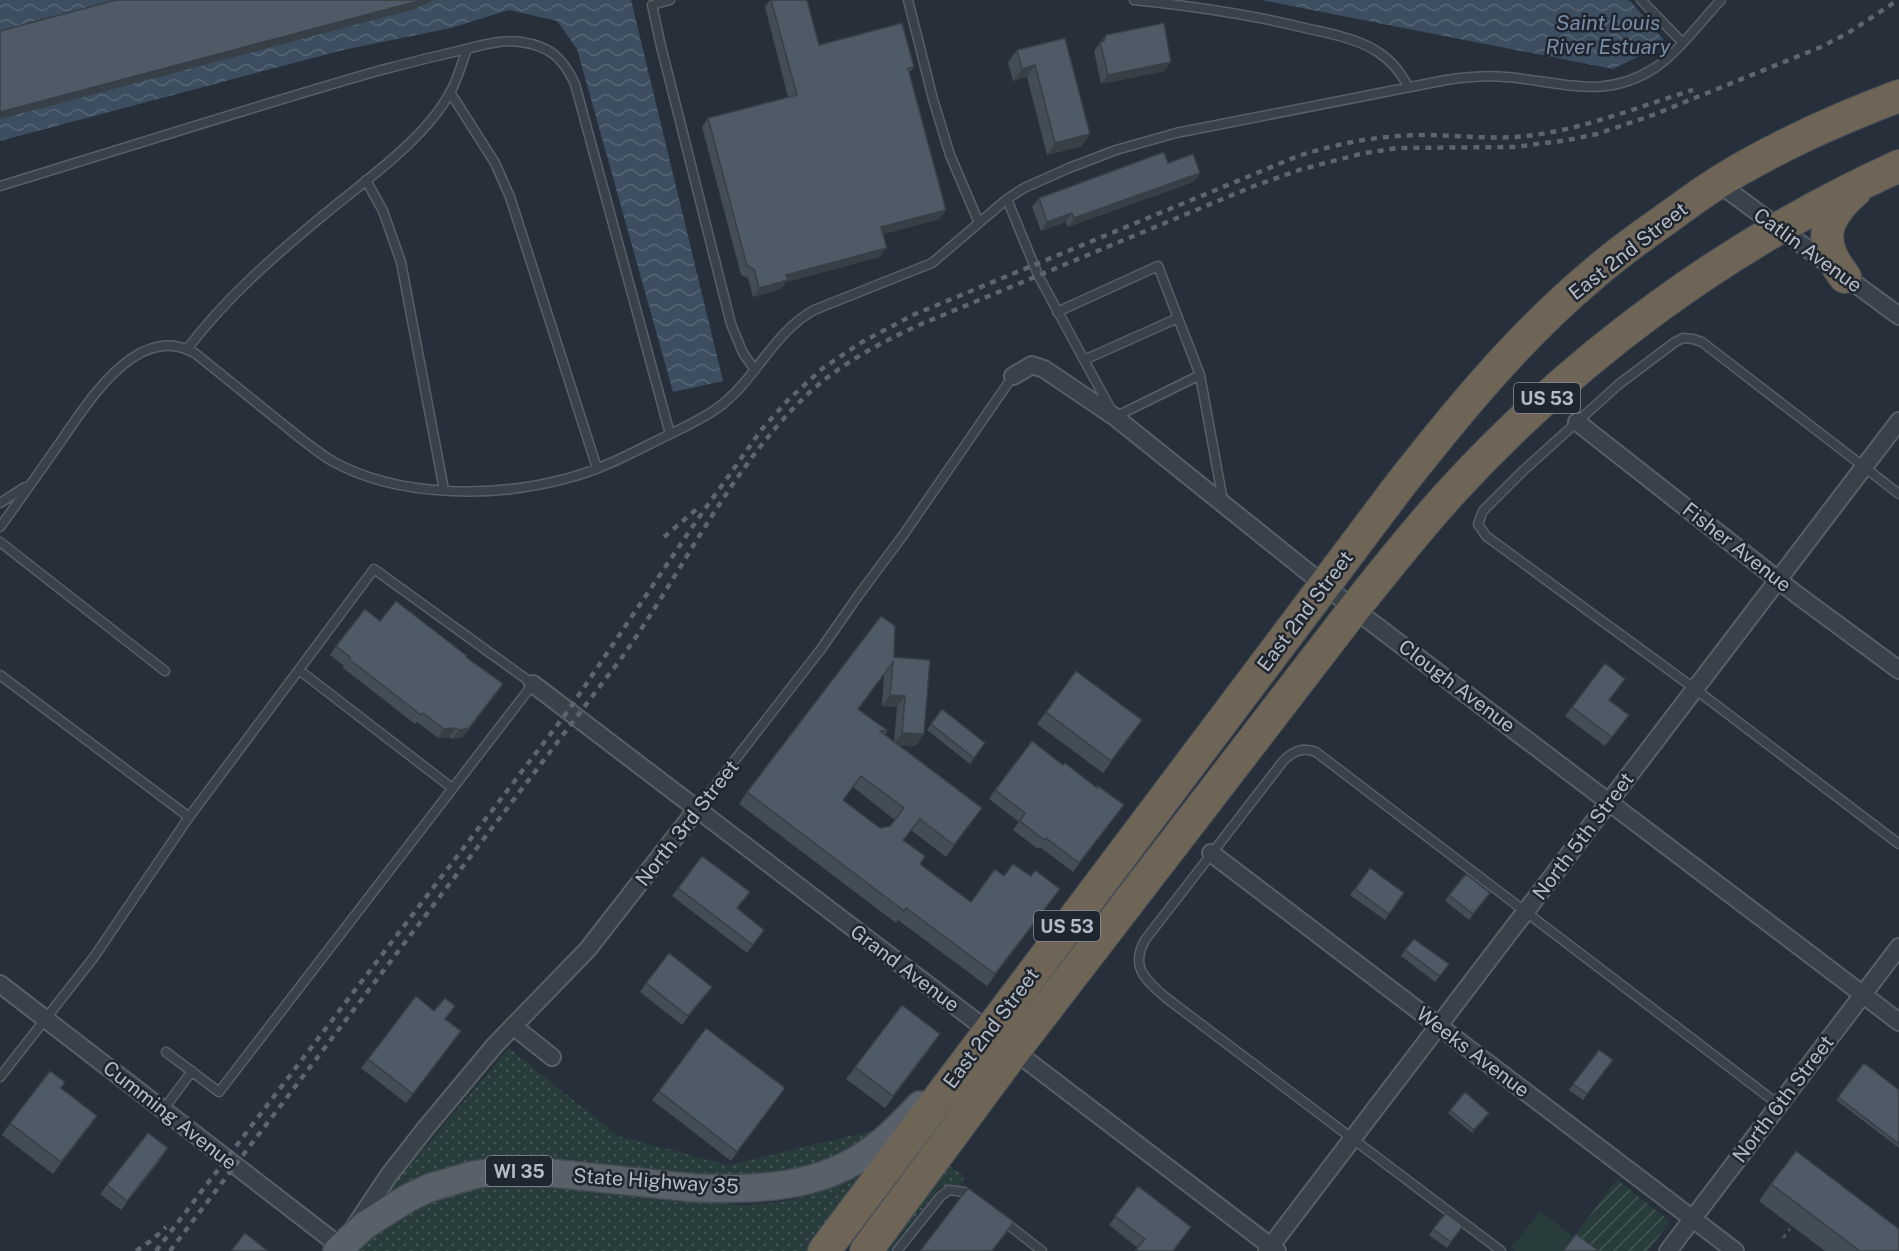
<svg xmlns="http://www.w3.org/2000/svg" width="1899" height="1251" font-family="'Public Sans',sans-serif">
<defs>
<pattern id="grass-dots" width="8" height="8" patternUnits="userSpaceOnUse" patternTransform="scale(1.5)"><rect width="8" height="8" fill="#293c3c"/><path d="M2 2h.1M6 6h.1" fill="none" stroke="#465657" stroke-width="1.8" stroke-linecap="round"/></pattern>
<pattern id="garden-furrows" width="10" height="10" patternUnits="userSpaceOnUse" patternTransform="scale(1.5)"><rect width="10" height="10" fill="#293c3c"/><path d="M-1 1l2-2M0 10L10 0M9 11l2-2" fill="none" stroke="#465657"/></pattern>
<pattern id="water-waves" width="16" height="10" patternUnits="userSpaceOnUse" patternTransform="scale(1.5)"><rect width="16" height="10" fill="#3d4e61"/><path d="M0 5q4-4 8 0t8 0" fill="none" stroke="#576676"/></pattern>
</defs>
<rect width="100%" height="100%" fill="#262f3a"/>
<path fill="url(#grass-dots)" d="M509 1048 618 1136 729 1165 892 1126 854 1153 761 1181 604 1167 382 1198Z
M948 1165 964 1176 962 1185 952 1184 939 1188 889 1251H878Z
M862 1177H865L808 1251H355L393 1219 445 1194 483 1184 565 1185 742 1205 775 1203 796 1199Z"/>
<path fill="url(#garden-furrows)" d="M1617 1179 1668 1220 1669 1223 1648 1251H1593L1574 1237Z"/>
<path fill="#293c3c" d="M1540 1211 1574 1237 1563 1251H1515L1511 1248Z"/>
<path fill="url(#water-waves)" d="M0 0H631L723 381 673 392 577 49 557 21 509 10 451 28 343 50 0 141Z
M1261 0H1625L1630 1 1664 40 1662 45 1613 69Z"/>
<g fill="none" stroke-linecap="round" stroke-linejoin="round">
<defs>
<path id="lane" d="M670 0 652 5 660 42 731 324 743 353 755 370
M908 0 933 99 950 155 979 223
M1134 0C1192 6 1249 14 1305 28 1331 34 1356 38 1378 52 1392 61 1400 72 1408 86
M1641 0 1682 42
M450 92 495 163 510 197 597 468
M366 180 383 211 401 262 444 490
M0 186C125 148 249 108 374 72 401 65 427 58 454 52 476 47 498 39 521 42 550 46 563 58 575 84L670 434
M1007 199 1038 275 1115 417 1200 375
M1057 312 1158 266 1200 375 1223 501
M188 348C225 299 273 257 320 218 363 182 425 140 451 91 458 78 462 63 467 49
M1084 360 1178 318
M1899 494 1702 342 1693 339 1683 338 1675 342 1618 385 1524 470 1483 511 1478 524 1486 536 1695 689 1899 844
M0 503 25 487
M0 527C21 498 41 470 61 441 81 412 103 378 132 358 153 344 175 341 196 354 222 375 248 396 274 417 293 432 311 448 332 461 398 498 496 498 568 478 600 470 630 454 660 439 678 430 699 421 716 409 756 381 771 334 814 310L932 263 1007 199 1024 188 1069 168 1116 150 1176 133 1446 80C1466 77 1485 75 1506 77 1560 81 1602 101 1653 69 1676 55 1702 20 1721 0
M0 542 165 671
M299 670 452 788
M0 675 189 817
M697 809 821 649 858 596 904 534 1013 376
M0 1077 94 957 189 817 374 569 533 684 219 1092 166 1052
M163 1110 192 1071
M1002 1220 1042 1251
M897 1251 940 1197 949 1190 964 1192 972 1198
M1501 1251 1165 997C1145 979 1130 967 1145 940L1284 760C1294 751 1303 747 1316 752L1779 1105"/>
<path id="street" d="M1718 183 1899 316
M1013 376 1032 365 1044 369 1115 417 1354 609 1899 1022
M1577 422 1796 594 1899 670
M533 684 1277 1251
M1211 853 1735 1251
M0 984 341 1247 389 1175 425 1129 495 1045 588 949 697 809
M513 1026 552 1057
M1267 1251 1899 421
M1668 1251 1899 947"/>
<path id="primary" d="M337 1251 365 1225 408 1198 429 1188 473 1175 494 1172 551 1173 694 1188C756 1190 821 1189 873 1149 890 1137 905 1121 920 1105"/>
<path id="highway" d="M1845 277C1818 243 1822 220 1855 191
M824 1251 1400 485C1458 411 1518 338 1590 277 1614 256 1640 237 1666 219 1692 200 1718 181 1746 166 1795 138 1846 116 1899 96
M866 1251 1014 1051 1354 609C1386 569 1418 528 1453 490 1578 354 1730 243 1899 166"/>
</defs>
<use href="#lane" stroke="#585f68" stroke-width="11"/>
<use href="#street" stroke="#585f68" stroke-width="20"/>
<use href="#primary" stroke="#434a53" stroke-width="30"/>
<use href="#highway" stroke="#454c55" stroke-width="34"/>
<path stroke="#48585a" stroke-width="3" stroke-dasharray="4.5 4.5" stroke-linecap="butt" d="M1783 1238 1790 1229"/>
<use href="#lane" stroke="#39414a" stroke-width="8"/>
<use href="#street" stroke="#39414a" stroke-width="16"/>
<use href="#primary" stroke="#58606a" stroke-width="27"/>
<use href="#highway" stroke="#6f6557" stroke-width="32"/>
<path stroke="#5c6571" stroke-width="4.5" stroke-dasharray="6 6" stroke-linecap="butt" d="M664 537 698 508
M136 1251 152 1240 166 1227
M156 1251 568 711 695 523 762 429 788 400 823 368 862 342 913 315 1298 156C1339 143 1381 135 1424 135 1455 135 1485 139 1516 137 1578 132 1634 108 1693 90
M170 1251 620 660C682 574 731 465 810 392 842 363 880 343 919 325L1254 186 1299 170 1360 154 1397 148 1515 147 1568 140 1597 134 1653 115 1821 47 1848 33 1898 0"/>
</g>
<path fill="#434d57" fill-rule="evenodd" d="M770 0H807L819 45 914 67 909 73 940 219 883 234 880 257 786 282 781 289 753 297 748 278 741 275 702 127 708 118 788 97 765 7Z
M1106 35 1165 71 1101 84 1094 51Z
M1065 38 1082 146 1047 155 1027 77 1013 81 1008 62 1017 50Z
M1168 163 1200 173 1193 182 1068 227 1066 222 1041 231 1032 207 1039 198Z
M380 621 466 657 497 693 463 737 452 739 449 737 438 738 417 722 415 724 343 668 344 666 330 655 336 646Z
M894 657 924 734 916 746 898 745 982 808 946 857 911 830 904 840 920 864 971 902 1004 876 1052 900 987 986 898 920 896 923 739 804 747 792ZM884 674 882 706 897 707 894 742 885 735 888 731 858 709ZM853 787 895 820 890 826 880 828 843 800Z
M1609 700 1629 715 1605 746 1565 716 1572 707Z
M942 709 985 743 970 764 927 730Z
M1046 712 1142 720 1103 773 1037 724Z
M995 790 1117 814 1073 872 1040 847 1038 849 1013 830 1019 822 989 799Z
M702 856 758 939 747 953 672 896Z
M1370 868 1404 893 1385 920 1350 895Z
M1449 895 1486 899 1469 920 1445 901Z
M1405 950 1449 964 1435 982 1401 956Z
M646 983 712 987 682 1025 640 992Z
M446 1019 461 1031 406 1103 361 1068 368 1059Z
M932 1046 885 1108 846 1079 855 1067Z
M1599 1050 1613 1060 1583 1100 1569 1090Z
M1864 1063 1899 1090V1148L1836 1100Z
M61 1088 97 1116 53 1174 2 1135 10 1123Z
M659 1091 778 1097 731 1161 652 1100Z
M1465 1092 1486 1116 1472 1133 1448 1113Z
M162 1158 121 1210 100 1194 107 1185Z
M1771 1184 1899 1251H1825L1759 1201Z
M1138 1186 1191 1227 1138 1248 1109 1225Z
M1446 1213 1463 1226 1447 1248 1429 1235Z"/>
<path fill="#373f47" d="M422 0H434L415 9 0 119V112Z
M1171 62 1165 71 1101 84 1108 75Z
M1035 65 1027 77 1013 81 1022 69Z
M1090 134 1082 146 1047 155 1055 143Z
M1200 173 1193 182 1068 227 1074 218Z
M946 210 940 219 875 236 881 227Z
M1072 213 1066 222 1041 231 1047 222Z
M887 248 880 257 786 282 781 289 753 297 759 288 786 275Z
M503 684 463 737 452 739 459 730Z
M890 695 905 696 897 707 882 706Z
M456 728 449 737 438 738 444 729Z
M902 733 924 734 916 746 894 744Z
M1060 889 1052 900 987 986 995 974Z
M461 1031 455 1040 406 1103 413 1094Z
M97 1116 89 1128 53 1174 61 1162Z"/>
<path fill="#4e5a65" stroke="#373f47" stroke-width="1.5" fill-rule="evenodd" d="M116 0H422L0 112V31Z
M771 0H807L819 45 902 23 914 67 908 68 946 210 881 227 887 248 786 275 788 280 759 288 754 269 747 266 708 118 797 95Z
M1164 23 1171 62 1108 75 1100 42 1104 41 1106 35Z
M1065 38 1090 134 1055 143 1035 65 1022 69 1017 50Z
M1164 152 1168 163 1193 154 1200 173 1074 218 1072 213 1047 222 1039 198Z
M396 601 467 656 466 657 503 684 469 728 459 730 456 728 444 729 423 713 421 715 349 659 350 657 336 646 365 609 380 621Z
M881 616 895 626 894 657 930 660 924 734 902 733 905 696 890 695 893 662 858 709 888 731H880L982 808 954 845 920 819 903 840 925 856 920 864 971 902 995 869 1004 876 1013 864 1031 876 1035 870 1060 889 995 974 906 908 904 911 747 792ZM861 776 904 808 890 826 880 828 843 800Z
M1605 663 1625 679 1609 700 1629 715 1612 737 1572 707Z
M1076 671 1142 720 1111 761 1046 712Z
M942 709 985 743 974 758 931 724Z
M1032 741 1063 765 1065 763 1097 788 1098 786 1124 805 1079 863 1046 838 1044 840 1020 821 1025 813 995 790Z
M702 856 750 892 737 908 764 930 753 945 678 888Z
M1370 868 1404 893 1389 914 1355 889Z
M1466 874 1490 893 1473 914 1449 895Z
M1414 939 1449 964 1440 976 1405 950Z
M669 953 712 987 688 1016 646 983Z
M416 996 434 1011 445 998 455 1006 445 1019 461 1031 413 1094 368 1059Z
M902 1005 940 1034 893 1096 855 1067Z
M706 1028 785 1088 737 1152 659 1091Z
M1599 1050 1613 1060 1587 1094 1573 1084Z
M1864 1063 1899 1090V1144L1838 1097Z
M50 1071 65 1082 61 1088 97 1116 61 1162 10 1123Z
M1465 1092 1489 1113 1474 1130 1450 1110Z
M148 1133 168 1148 127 1201 107 1185Z
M1796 1151 1899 1229V1251H1860L1771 1184Z
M1138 1186 1191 1227 1173 1251H1135L1145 1239 1115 1216Z
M968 1188 1014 1222 992 1251H920Z
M1446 1213 1463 1226 1451 1242 1433 1229Z
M245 1233 268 1251H231Z
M1576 1234 1599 1251H1563Z"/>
<g text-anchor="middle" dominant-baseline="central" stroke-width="5" stroke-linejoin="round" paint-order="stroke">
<g fill="#1f262f" stroke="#888f99" stroke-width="1.5">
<rect x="1514" y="383" width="66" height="30" rx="4.5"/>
<rect x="1034" y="911" width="66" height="30" rx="4.5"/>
<rect x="486" y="1156" width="66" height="30" rx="4.5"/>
</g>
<g font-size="18" font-weight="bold" fill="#b5bcc6">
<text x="1547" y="398">US 53</text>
<text x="1067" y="926">US 53</text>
<text x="519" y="1171">WI 35</text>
</g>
<g font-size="20" fill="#b5bcc6" stroke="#1f262f">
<text transform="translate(1808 250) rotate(36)">Catlin Avenue</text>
<text transform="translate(1628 251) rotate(-38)">East 2nd Street</text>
<text transform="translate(1737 547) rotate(38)">Fisher Avenue</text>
<text transform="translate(1305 611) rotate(-53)">East 2nd Street</text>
<text transform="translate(1457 686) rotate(37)">Clough Avenue</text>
<text transform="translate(687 823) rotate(-52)">North 3rd Street</text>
<text transform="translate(1583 836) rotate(-53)">North 5th Street</text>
<text transform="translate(905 968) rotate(37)">Grand Avenue</text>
<text transform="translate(991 1028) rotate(-53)">East 2nd Street</text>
<text transform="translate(1473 1052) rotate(37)">Weeks Avenue</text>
<text transform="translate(1783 1099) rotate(-53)">North 6th Street</text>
<text transform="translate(170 1115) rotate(38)">Cumming Avenue</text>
<text transform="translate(656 1181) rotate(4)">State Highway 35</text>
</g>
<g font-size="21" font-style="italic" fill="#798ea6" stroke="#1f262f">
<text x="1608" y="22">Saint Louis<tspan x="1608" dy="24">River Estuary</tspan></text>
</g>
</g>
</svg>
